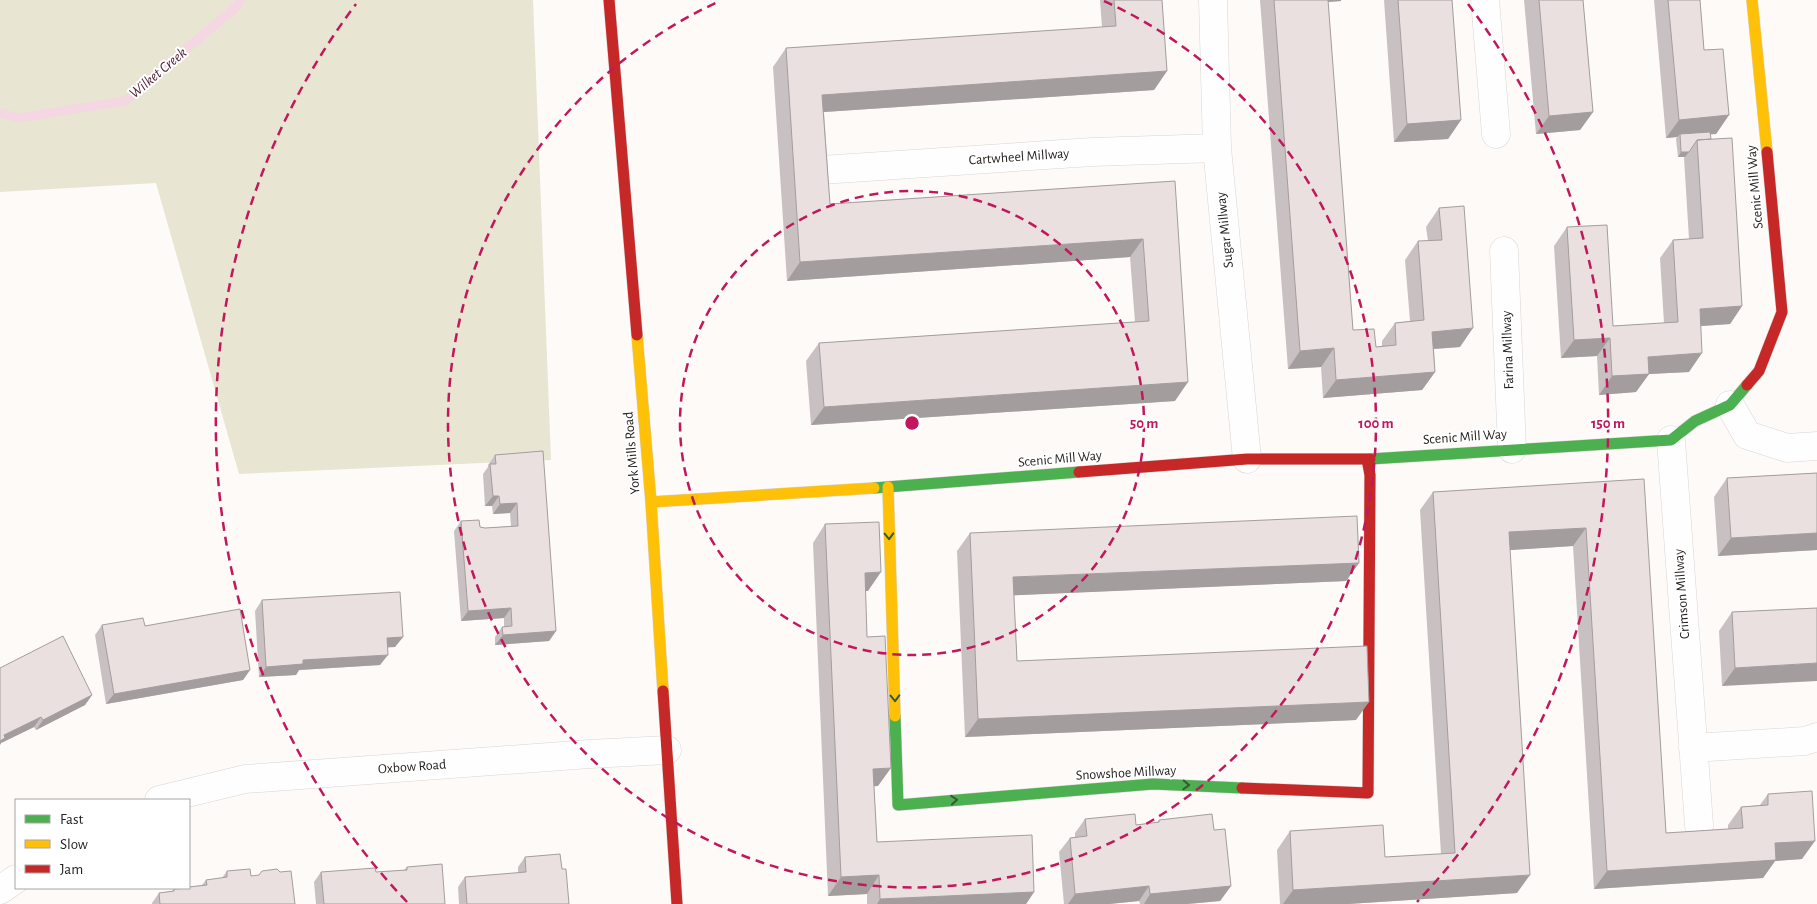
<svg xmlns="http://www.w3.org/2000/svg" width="1817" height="904" font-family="'Alegreya Sans',sans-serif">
<rect width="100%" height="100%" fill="#fdfaf8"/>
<path fill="#e8e5d2" d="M0 0H533L551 460 239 474 156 183 0 192Z"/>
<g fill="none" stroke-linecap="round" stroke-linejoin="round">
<path stroke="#f4d7e2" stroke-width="9" d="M0 113 19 118 125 101 236 7 240 0"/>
<defs>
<path id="street" d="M1213 0 1217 148 1247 459
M1485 0 1496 134
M821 170 1092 152 1217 148
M1504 251 1512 449
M1730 405 1747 435 1787 448 1817 446
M1671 440 1699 825
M1693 748 1805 741 1817 737
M159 800 245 779 590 754 667 750
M0 890 16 879"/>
<path id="fast" d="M1370 459 1671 440 1695 421 1730 405 1747 385
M874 488 1079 472
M895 716 898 805 1153 784 1242 788"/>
<path id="slow" d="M1752 0 1767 152
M637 335 651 502 663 691
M888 487 895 716
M651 502 874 488"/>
<path id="jam" d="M609 0 637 335
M1747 385 1759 371 1782 312 1767 152
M1079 472 1247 459H1370
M663 691 677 904
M1242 788 1368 793 1370 475 1367 459"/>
</defs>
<use href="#street" stroke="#d9d5d3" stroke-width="29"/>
<use href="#fast" stroke="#d9d5d3" stroke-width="12"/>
<use href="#slow" stroke="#d9d5d3" stroke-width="12"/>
<use href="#jam" stroke="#d9d5d3" stroke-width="12"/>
<use href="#street" stroke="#fffefe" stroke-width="28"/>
<use href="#fast" stroke="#4caf50" stroke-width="11"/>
<use href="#slow" stroke="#ffc107" stroke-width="11"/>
<use href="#jam" stroke="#c62828" stroke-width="11"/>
</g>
<path fill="#c9c1c1" d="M1100 0H1162L1167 71 1154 90 824 112 830 204 1175 181V401L811 425 806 361 819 343 1135 322 1130 257 787 281 773 67 786 48 1102 27Z
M1260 0H1341V1L1328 2 1353 330 1376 347 1382 346V341L1395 323 1410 321 1405 260 1418 241H1428L1426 227 1439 208 1460 347 1434 349 1435 372 1422 390 1323 398 1321 367 1288 369Z
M1384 0H1452L1461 120 1448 139 1394 142Z
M1524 0H1583L1593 112 1580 130 1536 134Z
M1654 0H1700L1704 50 1729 115 1716 134H1710L1742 306 1730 324 1701 326 1689 372 1649 374 1636 392 1599 395 1597 356 1561 358 1554 246 1567 227 1613 326 1664 323 1660 258 1673 240 1689 239 1684 158 1685 157H1678L1676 139 1677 137 1666 138Z
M543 451 556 631 549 641 495 645V637L502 627H504V618L461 621 454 531 461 521 480 527 485 528 511 526 510 513 493 514 492 506H485L483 474 488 467V465L495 455Z
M1817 473V550L1718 556 1714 497 1727 478Z
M1644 479 1666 833 1728 829V825L1741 807 1760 805 1768 794 1802 859 1775 861 1763 878 1594 889 1573 546 1510 550 1517 893 1348 904H1280L1277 850 1290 831 1385 857 1441 854 1420 510 1433 492Z
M825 524 868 591H865L867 637 878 786H874L877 842 1034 892 1026 904H867V894L828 896 813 543Z
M970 533 1359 563 1346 581 1014 595 1017 661 1356 720 965 737 957 551Z
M262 600 403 637 395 647H387L380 665 299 670 296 675 259 677 255 611Z
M1817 608 1722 686 1719 631 1732 612Z
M102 625 145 626 250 670 243 680 106 704 95 635Z
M0 668 92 695 85 705 36 730 34 727 1 743 0 745Z
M1085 819 1136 825 1157 823 1159 820 1214 830 1231 886 1220 901 1187 904H1140L1139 901 1109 904H1064L1059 852 1070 838 1075 837V833Z
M525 857 562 869 569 904H459L458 887 465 877 518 873V867Z
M407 867 445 904H316L314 882 321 872H376L404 870Z
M227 871 251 876 295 904H152V903L159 893 172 891 174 889 202 885 206 880 222 878Z"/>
<path fill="#a49d9d" d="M1316 0H1341V1L1314 3Z
M1167 71 1154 90 809 113 822 95Z
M1593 112 1580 130 1536 134 1549 116Z
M1729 115 1716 134 1680 137V134L1677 137 1666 138 1679 120Z
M1461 120 1448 139 1394 142 1407 124Z
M1681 152H1689L1685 157H1678Z
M1143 239 1130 257 787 281 800 262Z
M1742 306 1730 324 1687 327 1700 309Z
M1473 328 1460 347 1419 350 1432 332Z
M1610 338 1597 356 1561 358 1574 340Z
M1334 348 1321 367 1288 369 1300 351Z
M1702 353 1689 372 1649 374 1636 392 1599 395 1612 376 1648 357Z
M1435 372 1422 390 1323 398 1336 380Z
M1188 382 1175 401 811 425 824 407Z
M493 496H499L492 506H485Z
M517 503 510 513 493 514 500 504Z
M1586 528 1573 546 1496 551 1509 532Z
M1817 533V550L1718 556 1731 538Z
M1359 563 1346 581 1000 596 1013 577Z
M881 572 868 591H852L865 573Z
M511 608 504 618 461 621 468 611Z
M556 631 549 641 495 645 503 635Z
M403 637 395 647 379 648 387 638Z
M388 655 380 665 299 670 296 675 259 677 266 667 303 660Z
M1817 663V681L1722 686 1735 668Z
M250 670 243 680 106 704 114 694Z
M92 695 85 705 36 730 43 720Z
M1369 702 1356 720 965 737 978 719Z
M41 717 34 727 1 743 0 745V740L4 735Z
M891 768 878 786 860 787 873 769Z
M1815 841 1802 859 1775 861 1763 878 1594 889 1607 871 1775 843Z
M879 875 867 894 828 896 841 877Z
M1530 875 1517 893 1348 904H1283L1293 890Z
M1149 886 1139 901 1109 904H1068L1075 894Z
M1231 886 1220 901 1187 904H1144L1150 894Z
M1034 892 1026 904H877L880 899Z"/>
<path fill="#eae0e0" stroke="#a49d9d" d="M1114 0H1162L1167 71 822 95 830 204 1175 181 1188 382 824 407 819 343 1149 321 1143 239 800 262 786 48 1116 26Z
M1274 0H1328L1353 330 1374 329 1376 347 1396 345 1395 323 1424 320 1418 241 1442 240 1439 208 1464 206 1473 328 1432 332 1435 372 1336 380 1334 348 1300 351Z
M1398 0H1452L1461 120 1407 124Z
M1539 0H1583L1593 112 1549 116Z
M1668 0H1700L1704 50 1723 49 1729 115 1679 120Z
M1710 132 1711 139 1697 140 1689 152H1681L1680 134Z
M1732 138 1742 306 1700 309 1702 353 1648 357 1649 374 1612 376 1610 338 1574 340 1567 227 1607 225 1613 326 1678 322 1673 240 1703 238 1697 140Z
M543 451 556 631 503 635 502 627 512 626 511 608 468 611 461 521 479 520 480 527 485 528 518 526 517 503 500 504 499 496H493L490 464H496L495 455Z
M1817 473V533L1731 538 1727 478Z
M1644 479 1666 833 1743 828 1741 807 1768 805V794L1812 791 1815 841 1775 843 1776 860 1607 871 1586 528 1509 532 1530 875 1293 890 1290 831 1383 825 1385 857 1455 853 1433 492Z
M1357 516 1359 563 1013 577 1017 661 1367 646 1369 702 978 719 970 533Z
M879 522 881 572 865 573 867 637 885 636 891 768 873 769 877 842 1032 835 1034 892 880 899 879 875 841 877 825 524Z
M400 592 403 637 387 638 388 655 303 660V664L266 667 262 600Z
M1817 608V663L1735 668 1732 612Z
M240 609 250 670 114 694 102 625 143 618 145 626Z
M63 636 92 695 43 720 41 717 4 735 5 738 0 741V668Z
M1135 814 1136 825 1159 822V820L1212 814 1214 830 1225 829 1231 886 1150 894 1149 886 1075 894 1070 838 1087 836 1085 819Z
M560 854 562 869H566L569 904H467L465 877 526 872 525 857Z
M442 864 445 904H324L321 872 375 868 376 872 407 870V867Z
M250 869 251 876 259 875 262 871 277 869 280 872 291 871 295 904H160L159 893 174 891V889L189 888V887L207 885 206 880 227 877V871Z"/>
<defs><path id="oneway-chevron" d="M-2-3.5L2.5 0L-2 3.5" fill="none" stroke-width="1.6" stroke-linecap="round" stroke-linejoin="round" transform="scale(1.25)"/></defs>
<g stroke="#355a33">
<use href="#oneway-chevron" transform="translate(889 536) rotate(88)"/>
<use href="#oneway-chevron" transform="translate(895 698) rotate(88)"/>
<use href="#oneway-chevron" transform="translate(1186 785) rotate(2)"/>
<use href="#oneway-chevron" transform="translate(954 800) rotate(-5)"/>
</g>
<g fill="none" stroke="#c2185b" stroke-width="2.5" stroke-dasharray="9 6">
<circle cx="912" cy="423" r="232"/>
<path d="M1104 1A464 464 0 1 1 720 1"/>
<path d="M407 902A696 696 0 0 1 356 4M1468 4A696 696 0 0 1 1417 902"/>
</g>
<g text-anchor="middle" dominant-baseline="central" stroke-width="4" stroke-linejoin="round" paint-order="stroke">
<g font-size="14" fill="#25211f" stroke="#fff">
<text transform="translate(1019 157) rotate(-4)">Cartwheel Millway</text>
<text transform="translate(1755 187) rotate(-95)">Scenic Mill Way</text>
<text transform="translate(1225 230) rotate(-96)">Sugar Millway</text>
<text transform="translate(1508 350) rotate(-92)">Farina Millway</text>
<text transform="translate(1465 437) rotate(-4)">Scenic Mill Way</text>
<text transform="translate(632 453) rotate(-95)">York Mills Road</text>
<text transform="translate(1060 459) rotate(-5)">Scenic Mill Way</text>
<text transform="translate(1682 594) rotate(-94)">Crimson Millway</text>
<text transform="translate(412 767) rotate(-4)">Oxbow Road</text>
<text transform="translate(1126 773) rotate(-3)">Snowshoe Millway</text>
</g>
<g font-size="15" font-style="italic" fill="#4a1a32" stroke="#fff">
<text transform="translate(158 73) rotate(-40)">Wilket Creek</text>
</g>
</g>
<circle cx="912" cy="423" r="8" fill="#c2185b" stroke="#fff" stroke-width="2.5"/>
<g font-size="15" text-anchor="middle" font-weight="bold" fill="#c2185b" stroke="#fff" stroke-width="4" stroke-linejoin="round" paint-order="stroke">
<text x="1144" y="428">50 m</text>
<text x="1376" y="428">100 m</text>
<text x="1608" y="428">150 m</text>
</g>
<rect x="15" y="799" width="175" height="90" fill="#ffffff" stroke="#a8a6a5"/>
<rect x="25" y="815" width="25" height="8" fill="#4caf50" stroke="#a8a6a5"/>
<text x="60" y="824" font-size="15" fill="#25211f">Fast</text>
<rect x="25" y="840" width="25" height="8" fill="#ffc107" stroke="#a8a6a5"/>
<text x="60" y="849" font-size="15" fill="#25211f">Slow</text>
<rect x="25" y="865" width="25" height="8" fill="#c62828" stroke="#a8a6a5"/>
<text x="60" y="874" font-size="15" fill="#25211f">Jam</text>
</svg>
